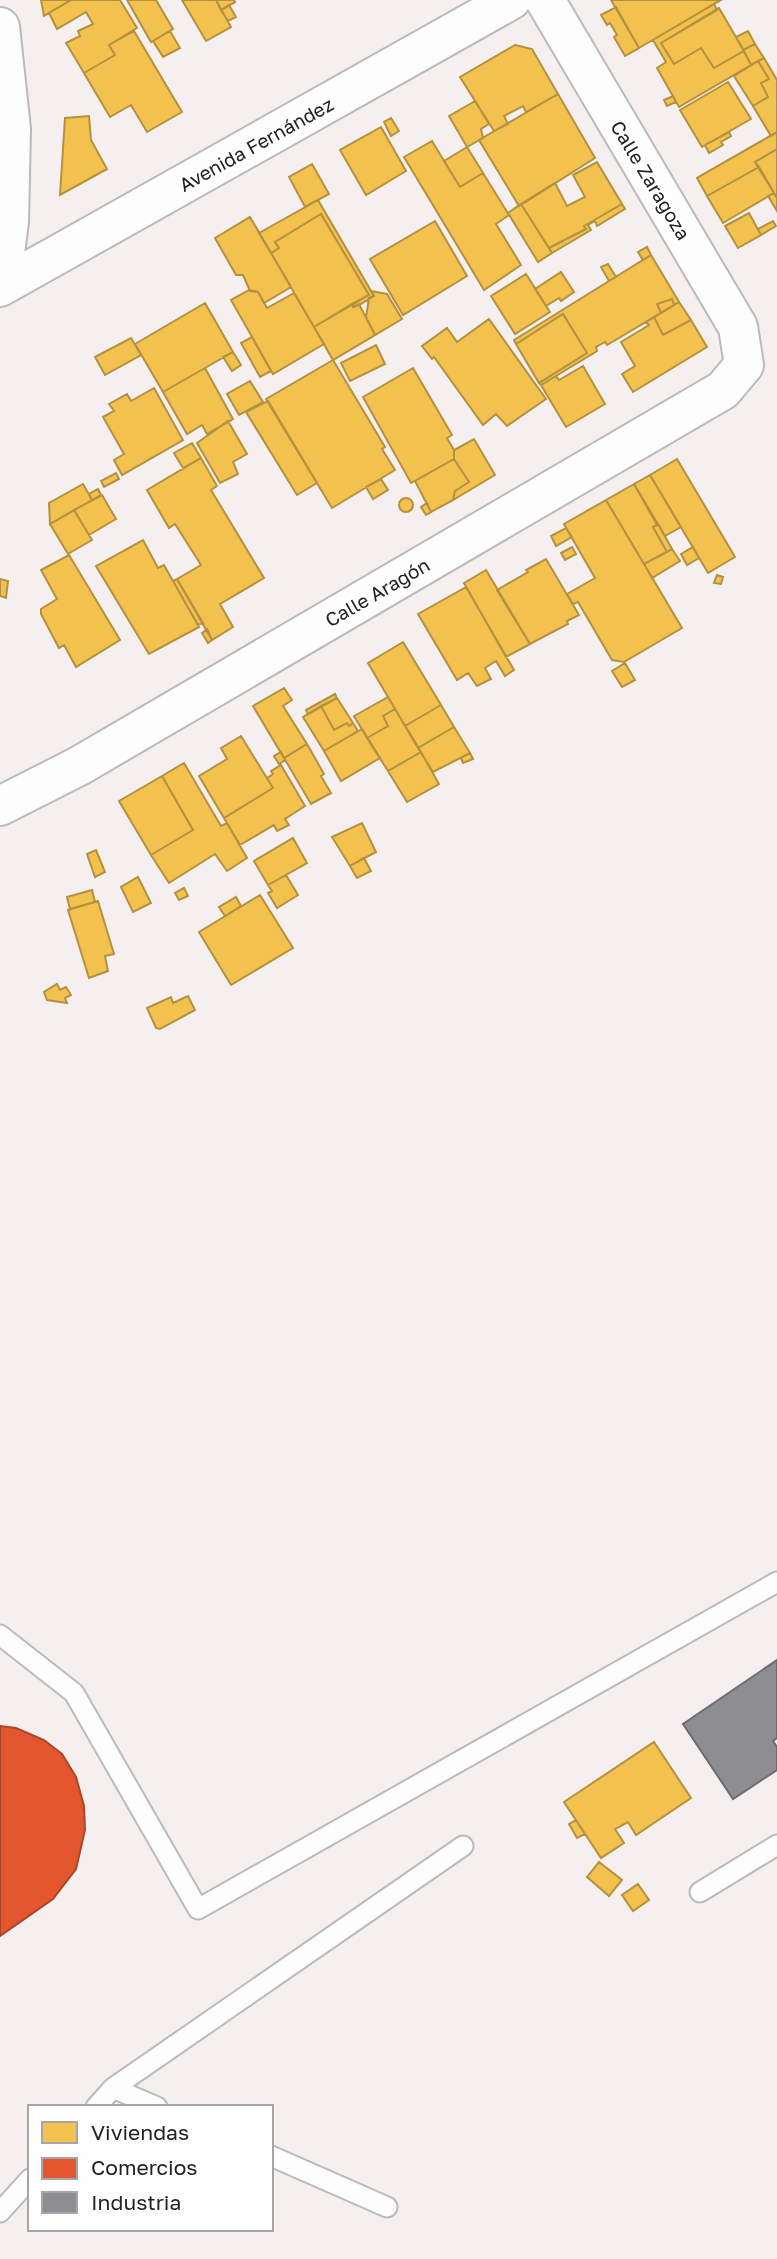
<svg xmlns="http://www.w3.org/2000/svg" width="777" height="2259" font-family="'Golos Text',sans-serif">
<rect width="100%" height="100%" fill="#f5f0ef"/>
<path fill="#f2c14e" stroke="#b49140" stroke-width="2" d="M41 0H71L44 16Z
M71 0H120L137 28 109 45 115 55 84 73 66 43 80 36 78 31 93 24 86 12 57 29 49 13Z
M127 0H156L173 29 151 42Z
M182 0H216L231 27 206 41Z
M216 0H234L235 2 221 10Z
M611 0H721L639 48Z
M714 4 717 10 661 43 674 64 701 48 714 68 744 51 751 65 679 107 657 68 666 62 653 40Z
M229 5 236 17 228 21 221 10Z
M616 7 639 48 625 56 614 37 617 35 610 23 607 25 601 15Z
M719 8 744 51 714 68 701 48 674 64 661 43Z
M134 31 182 112 147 132 131 105 110 117 84 73 115 55 109 45Z
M170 31 180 48 163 57 153 41Z
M748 31 755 44 743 50 736 37Z
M755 44 764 58 751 65 743 50Z
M515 45 532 49 558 94 526 112 523 106 504 116 508 124 494 131 460 77Z
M764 58 777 80V132L771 136 753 106 768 97 761 83 769 79 758 61Z
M758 61 769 79 761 83 768 97 753 106 734 76Z
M728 82 751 119 702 147 680 110Z
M558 94 595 158 519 206 479 140Z
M673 96 676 102 667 106 664 100Z
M475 101 489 124 481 129 483 138 467 147 449 116Z
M89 116 91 140 107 169 60 195 65 118Z
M391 118 399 131 391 136 384 122Z
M381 127 406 171 366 195 340 150Z
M729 132 731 136 721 142 723 145 709 153 705 145Z
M777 132V149L755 162 759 167 707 196 697 178Z
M432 141 460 187 483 173 509 215 496 224 521 265 484 290 404 157Z
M467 147 483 173 460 187 444 161Z
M777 149V198L755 162Z
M597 162 622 204 584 226 586 229 549 248 521 204 555 183 567 206 585 197 573 175Z
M312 164 329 194 305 207 289 177Z
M759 167 774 193 723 223 707 196Z
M774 193 777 198V211L768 196Z
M318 200 374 296 359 305 353 307 352 304 369 295 321 214 275 242 279 248 271 253 259 233Z
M521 204 552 253 538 262 508 213Z
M622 204 625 209 597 226 595 221 588 225 591 230 552 253 549 248 586 229 584 226Z
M749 213 761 235 738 248 725 226Z
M321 214 369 295 314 327 271 253 279 248 275 242Z
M250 217 291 287 264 303 258 292 250 291 243 275H236L215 238Z
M435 221 467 276 403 315 370 259Z
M773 221 776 226 761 235 758 229Z
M647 247 651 255 643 260 638 252Z
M651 255 679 302 674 305 672 299 657 304 661 313 607 345 605 342 596 347 597 351 541 385 539 383 587 353 563 314 516 344 514 340Z
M608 264 616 277 609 281 601 267Z
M561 272 574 292 561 301 559 298 546 306 535 289Z
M526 274 550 312 515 334 491 296Z
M249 290 258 292 267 308 294 293 324 344 273 374 231 300Z
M371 291 387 294 402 319 375 335 366 317 369 298 374 296Z
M672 299 674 305 661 313 657 304Z
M679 302 691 320 663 335 654 317Z
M205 303 233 352 163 392 135 344Z
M352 304 353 307 359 304 375 335 333 360 314 327Z
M563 314 587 353 539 383 516 344Z
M654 317 663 335 691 320 707 347 633 392 622 374 635 366 621 342 649 325 646 322Z
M489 319 546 399 507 426 496 414 483 425 434 357 432 359 422 346 447 328 457 342Z
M252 337 271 371 260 377 241 343Z
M131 338 141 355 105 375 95 357Z
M376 345 385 364 350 381 341 363Z
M233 352 241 365 232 371 223 357Z
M333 360 385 447 382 449 395 470 332 508 266 399Z
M583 366 605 404 566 427 541 385 556 376 559 380Z
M205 368 233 419 207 434 202 425 187 434 163 392Z
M413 368 452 435 447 438 454 450V459L411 483 363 397Z
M250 381 263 402 239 415 227 394Z
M154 388 183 440 122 475 114 460 124 454 103 417 114 411 109 404 127 394 131 401Z
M268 401 317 483 297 495 246 412Z
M228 421 247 454 233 462 238 474 220 483 197 443Z
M474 439 495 475 453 500 455 491 469 482 454 459V450Z
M192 443 201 458 183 468 174 453Z
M201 458 217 486 211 490 264 578 220 604 233 627 212 640 177 579 201 565 175 524 169 528 147 490Z
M454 459 469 482 455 491 453 500 431 512 415 481Z
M677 459 735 557 708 573 650 475Z
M116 473 119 479 104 487 101 481Z
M650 475 681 527 665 536 634 484Z
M381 479 388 490 373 499 366 487Z
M83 484 92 500 50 524 49 503Z
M634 484 657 525 653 527 667 552 644 564 606 500Z
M98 489 101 495 92 500 89 494Z
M102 495 116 519 89 535 74 510Z
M399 505a7 7 0 1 1 14 0a7 7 0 1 1-14 0Z
M606 500 682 628 624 662 612 660 578 602 573 604 567 594 595 578 564 524Z
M427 503 431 512 426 515 421 507Z
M74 510 92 540 68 554 50 524Z
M658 524 672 549 667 552 653 527Z
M566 528 572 537 556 546 551 536Z
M143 540 158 568 164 565 199 627 149 654 96 566Z
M572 547 576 554 565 560 561 553Z
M693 547 699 558 687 565 681 554Z
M672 549 680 561 652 578 644 564Z
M69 555 120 640 76 667 64 645 59 648 41 614V609L57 599 41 570Z
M546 559 579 615 567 621 568 624 530 644 497 590 528 572 526 570Z
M486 570 530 644 506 657 464 583Z
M717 575 723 577 721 584 714 583Z
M0 579 8 581 6 598 0 596Z
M177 579 203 623 198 625 173 581Z
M466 587 514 670 505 676 496 661 485 668 491 679 477 686 468 673 457 680 418 614Z
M207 629 212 640 208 643 202 633Z
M403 642 441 705 405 726 368 663Z
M625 663 635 680 622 687 612 671Z
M284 688 292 700 283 706 307 744 284 758 253 706Z
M335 694 337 698 308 714 306 710Z
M388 697 395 709 383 716 388 726 367 738 354 716Z
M337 698 353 723 349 726 347 723 334 730 321 706Z
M441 705 454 727 418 748 405 726Z
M321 706 334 730 347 723 349 726 353 723 358 731 324 751 303 717Z
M395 709 421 752 388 771 367 738 388 726 383 716Z
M454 727 470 753 433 772 418 748Z
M362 729 380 758 341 781 324 751Z
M241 736 273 788 224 818 199 776 227 759 221 748Z
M307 744 324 774 321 776 331 793 311 804 284 758Z
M281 752 285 760 279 764 274 756Z
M421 752 439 784 407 802 388 771Z
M470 753 473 759 463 763 461 758Z
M184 763 221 826 227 823 247 858 227 871 215 854 169 883 151 855 193 830 162 776Z
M281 765 305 806 285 819 289 825 277 831 274 825 240 845 224 818 273 788 267 778 273 774 271 771Z
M162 776 193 830 151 855 119 801Z
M362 823 376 852 350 866 332 837Z
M293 838 307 863 268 885 254 861Z
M96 850 105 872 95 877 87 854Z
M364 858 371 871 357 878 350 866Z
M286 875 298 895 277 908 268 893 272 891 268 885Z
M138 877 151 903 133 912 121 887Z
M184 888 188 896 179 900 175 893Z
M92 890 95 902 70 909 67 897Z
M260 895 293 948 231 985 199 932Z
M236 897 241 906 225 916 219 907Z
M98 901 114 954 105 956 108 971 89 978 68 910Z
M57 984 60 990 66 987 71 995 65 998 67 1003 47 1000 44 992Z
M188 996 195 1010 160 1029 156 1028 147 1008 171 997 173 1003Z
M654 1742 691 1798 636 1835 628 1822 615 1829 624 1843 601 1858 564 1802Z
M576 1820 585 1834 577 1838 569 1824Z
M599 1862 622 1880 609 1896 587 1877Z
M638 1884 649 1900 633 1911 622 1895Z"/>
<path fill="#e4572e" stroke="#aa462a" stroke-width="2" d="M0 1726 16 1728 44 1740 62 1754 76 1777 84 1806 85 1830 76 1869 53 1899 0 1936Z"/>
<path fill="#8d8d92" stroke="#6e6c70" stroke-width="2" d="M777 1660V1738L773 1741 777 1747V1770L733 1799 683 1724Z"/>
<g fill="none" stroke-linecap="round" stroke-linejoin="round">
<defs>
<path id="lane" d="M0 1635 74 1693 198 1909 777 1582
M700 1892 777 1845
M113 2088 157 2107
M96 2107 113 2088 463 1846
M271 2156 387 2207
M0 2212 30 2179"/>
<path id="street" d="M0 27 11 129 9 221 1 286
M0 287 511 0
M0 806 79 766 723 390 744 365 738 327 545 0"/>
</defs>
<use href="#lane" stroke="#bdb9b8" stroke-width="23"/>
<use href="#street" stroke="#bdb9b8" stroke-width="42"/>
<use href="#lane" stroke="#fefdfd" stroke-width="19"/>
<use href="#street" stroke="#fefdfd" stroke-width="38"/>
</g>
<g text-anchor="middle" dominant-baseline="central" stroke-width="7" stroke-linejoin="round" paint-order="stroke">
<g font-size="19" fill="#24201f" stroke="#fefefe">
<text transform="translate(256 144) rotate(-29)">Avenida Fernández</text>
<text transform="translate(651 180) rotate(59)">Calle Zaragoza</text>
<text transform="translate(377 592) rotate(-30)">Calle Aragón</text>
</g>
</g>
<rect x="28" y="2105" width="245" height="126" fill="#fefefe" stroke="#a7a5a5" stroke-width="2"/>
<rect x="42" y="2122" width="35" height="21" fill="#f2c14e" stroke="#a7a5a5" stroke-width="2"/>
<text x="91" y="2140" font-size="21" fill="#24201f">Viviendas</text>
<rect x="42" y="2158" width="35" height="21" fill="#e4572e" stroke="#a7a5a5" stroke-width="2"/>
<text x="91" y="2175" font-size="21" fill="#24201f">Comercios</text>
<rect x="42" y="2192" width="35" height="21" fill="#8d8d92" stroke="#a7a5a5" stroke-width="2"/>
<text x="91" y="2210" font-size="21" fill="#24201f">Industria</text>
</svg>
